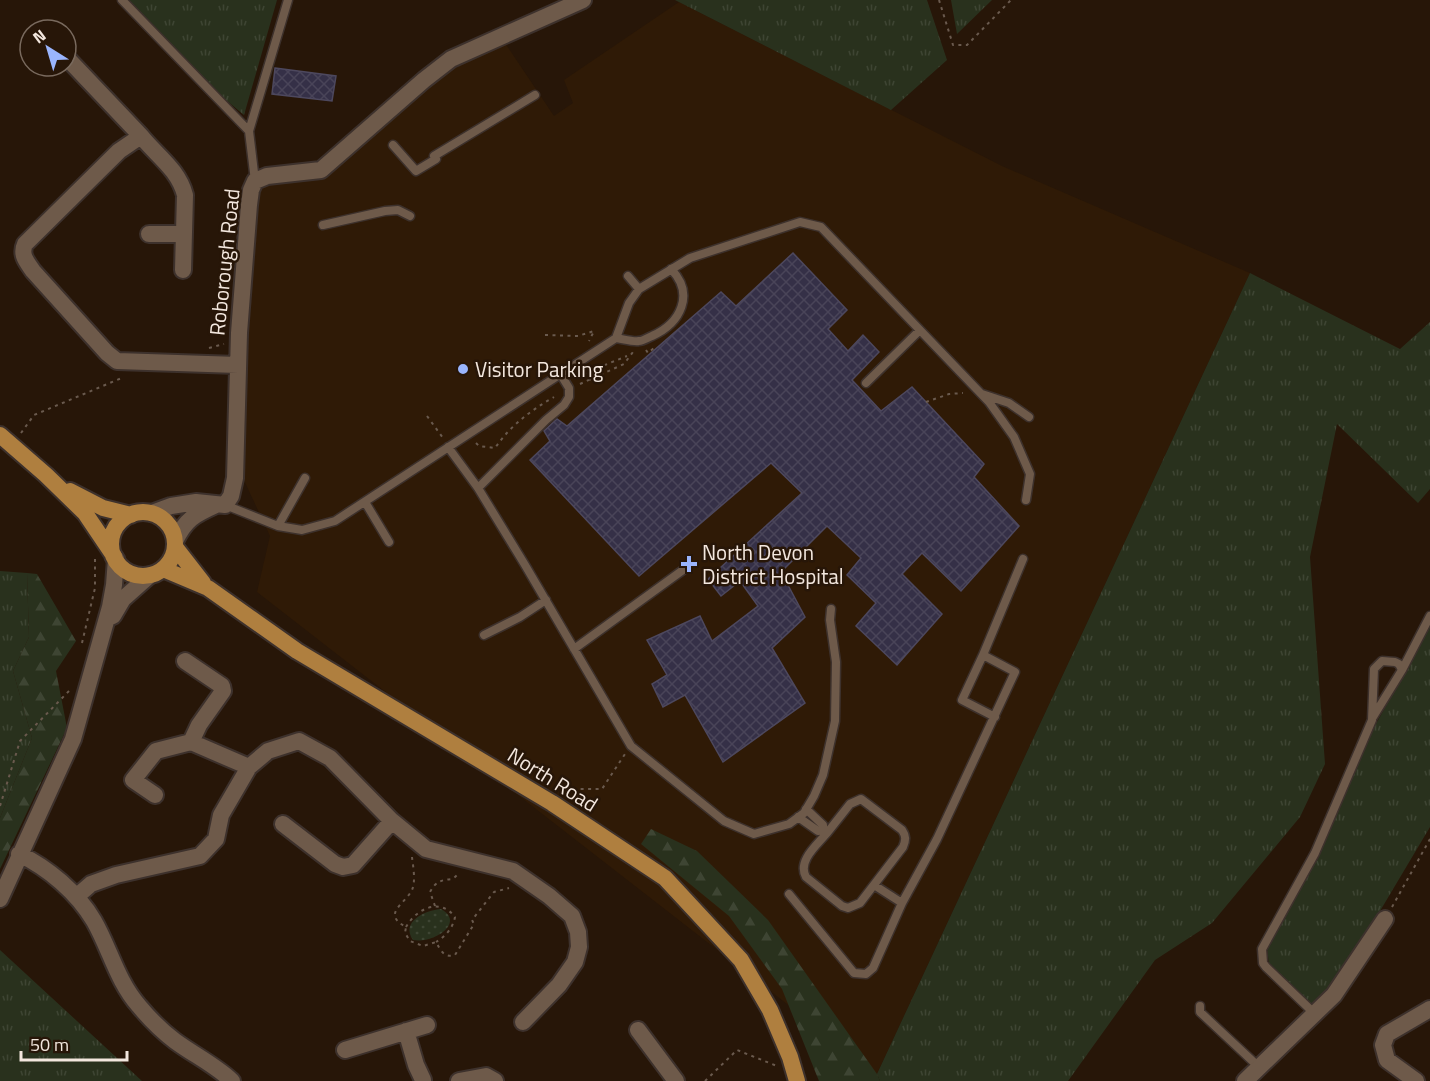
<svg xmlns="http://www.w3.org/2000/svg" width="1430" height="1081" font-family="'Titillium Web',sans-serif">
<defs>
<pattern id="grass-tufts" width="24" height="20" patternUnits="userSpaceOnUse" patternTransform="scale(1.5)"><rect width="24" height="20" fill="#29311d"/><path d="M3 7l-1-3M5 7V3M7 7l1-3M15 17l-1-3M17 17v-4M19 17l1-3" fill="none" stroke="#3e4533"/></pattern>
<pattern id="forest-firs" width="22" height="20" patternUnits="userSpaceOnUse" patternTransform="scale(1.5)"><rect width="22" height="20" fill="#29311d"/><path d="M5 1l3.5 6h-7zM16 11l3.5 6h-7z" fill="#3e4533"/></pattern>
<pattern id="park-dots" width="8" height="8" patternUnits="userSpaceOnUse" patternTransform="scale(1.5)"><rect width="8" height="8" fill="#29311d"/><path d="M2 2h.1M6 6h.1" fill="none" stroke="#3e4533" stroke-width="1.8" stroke-linecap="round"/></pattern>
<pattern id="building-cross-hatch" width="8" height="8" patternUnits="userSpaceOnUse" patternTransform="scale(1.5)"><rect width="8" height="8" fill="#353047"/><path d="M0 0l8 8M0 8l8-8" fill="none" stroke="#494458"/></pattern>
</defs>
<rect width="100%" height="100%" fill="#271608"/>
<path fill="#2f1a06" d="M679 2 1002 166 1250 273 877 1074 257 592 270 536 242 476 249 326 260 189 273 182 321 180 450 65 503 40 554 116 573 103 564 80Z"/>
<path fill="url(#grass-tufts)" d="M127 0H277L244 115 209 86Z
M675 0H927L947 60 891 110Z
M951 0H992L957 34Z
M1250 273 1400 349 1430 322V489L1418 503 1337 424 1310 557 1325 764 1300 817 1212 923 1155 960 1068 1081H880L877 1074Z
M0 571 27 573 29 637 13 671 32 738 0 818Z
M1430 626V827L1355 953 1313 1006 1269 964 1267 948 1319 856 1371 733Z
M0 950 142 1081H0Z"/>
<path fill="url(#forest-firs)" d="M27 573 37 574 76 641 56 671 67 728 0 869V818L32 738 13 671 29 637Z
M651 829 697 851 768 920 877 1074 880 1081H819L782 989 729 916 641 844Z"/>
<path fill="url(#park-dots)" d="M441 909C466 923 433 944 413 940 400 922 425 910 441 909Z"/>
<path fill="url(#building-cross-hatch)" stroke="#4d485e" stroke-width="1.5" d="M275 68 336 76 332 101 272 94Z
M793 253 847 310 828 329 848 351 863 335 879 352 852 380 881 411 912 387 984 464 974 477 1019 526 961 591 922 553 902 574 942 614 897 665 856 626 876 603 847 575 861 558 827 526 781 572 805 617 772 648 805 703 723 762 685 695 663 707 652 684 667 675 647 640 700 616 712 641 758 606 740 581 721 596 708 579 802 493 771 463 639 576 530 460 550 441 544 431 557 419 567 426 721 292 736 306Z"/>
<g fill="none" stroke-linecap="round" stroke-linejoin="round">
<defs>
<path id="service" d="M122 0 249 131
M393 145 416 171 436 159
M434 156 535 95
M255 181 249 131 288 0
M323 225 385 211 398 210 410 216
M628 276 639 289
M616 338C623 339 633 342 639 341 643 341 649 337 652 336 681 323 695 294 671 269
M866 383 920 330
M982 394 1009 403 1029 417
M448 447 478 488 525 565 631 746 724 821 754 834 789 824 804 813 814 796 823 775 835 721 836 662 830 620 831 609
M478 488 546 420 564 405 569 397V388L561 375
M365 502 389 542
M225 505 278 526 302 530 335 521 616 338 629 303 639 289 690 258 800 222 821 227 989 402 1014 437 1030 474 1026 500
M278 526 305 478
M484 635 520 617 546 600
M574 649 683 570
M983 655 1023 559
M1373 717 1402 670
M798 817 818 831 823 830V825L806 809
M823 830 827 833 850 804 861 799 902 830C906 836 906 840 903 847L860 903 848 908 842 906 806 877C797 861 817 845 827 833
M874 885 902 903
M789 894 854 973 866 974 873 968 902 903 937 839 1015 672 983 655 962 700 995 717
M1200 1006V1012L1260 1068
M1315 1014 1266 967 1263 963 1262 949 1315 853 1372 720 1374 669 1382 661 1395 662 1399 664 1402 670 1430 616"/>
<path id="minor" d="M67 58 141 136
M149 234H184
M183 270 185 195C178 169 157 156 141 136L119 151 25 244C20 255 27 262 33 271L107 353 117 361 238 365
M152 513 171 506 196 502 225 505 231 496 235 478 239 333 249 205 251 190 255 181 267 176 321 170 424 80 451 59 583 0
M175 541C186 519 194 515 216 505
M113 616 123 599 150 575
M185 661 222 686 223 691 199 725 191 742
M155 795 133 780 156 751 191 742 249 767
M283 824 335 864 343 867 353 865 392 821
M19 854C48 868 77 892 94 921 110 949 117 981 139 1006 149 1018 163 1032 175 1041 194 1055 215 1065 232 1081
M76 897 91 884 116 875 200 856 216 839 221 815 249 767 268 751 299 741 330 758 392 821 426 849 513 871 549 896 572 916 578 932 579 947 575 962 559 985 523 1022
M0 899 73 739 110 607 114 585 116 559
M638 1030 676 1081
M406 1031 416 1065 423 1080
M345 1050 427 1025
M459 1081 486 1076 495 1081
M1245 1081 1334 995 1385 919
M1416 1081 1387 1060 1383 1045 1387 1034 1430 1009"/>
<path id="primary" d="M0 435 46 475 85 513 114 556
M70 491 103 508 131 515
M111 544a32 32 0 1 1 64 0a32 32 0 1 1-64 0Z
M175 547 203 583
M163 569 208 588 297 651 552 803 665 878 741 960 770 1010 790 1057 797 1081"/>
</defs>
<use href="#service" stroke="#3d312c" stroke-width="11"/>
<use href="#minor" stroke="#3d312c" stroke-width="20"/>
<use href="#primary" stroke="#3d312c" stroke-width="20"/>
<path stroke="#6a5a4e" stroke-width="2" stroke-dasharray="3 4.5" stroke-linecap="butt" d="M939 0 953 45H967L1011 0
M545 335 578 336 594 331 589 341
M209 348 224 344
M646 350 648 353 654 348
M591 380 585 373 627 356
M580 384 624 364 633 352
M926 402 949 394 963 393
M427 416 443 438
M21 433 34 415 124 377
M476 443 479 446 495 448C511 425 530 411 554 397
M82 643 95 588V557
M567 793 572 789H602L625 754
M0 806 20 741 69 691
M412 857C413 866 416 881 412 890 405 904 381 914 406 927L405 933 410 941 423 946 436 942C441 951 444 958 455 955L474 924 472 920 494 892 509 888
M435 906 430 892C436 881 441 880 453 879L458 874
M1392 907 1430 839
M406 927C416 909 440 897 455 917 453 928 445 937 436 942
M705 1081 737 1050 777 1066"/>
<use href="#service" stroke="#6e5a4a" stroke-width="8"/>
<use href="#minor" stroke="#6e5a4a" stroke-width="16"/>
<use href="#primary" stroke="#af7f3f" stroke-width="16"/>
</g>
<g fill="#9ab5fd" stroke="#271608" stroke-width="2">
<circle cx="463" cy="369" r="6"/>
<path d="M686 555h6v6h6v6h-6v6h-6v-6h-6v-6h6z"/>
</g>
<g text-anchor="middle" dominant-baseline="central" stroke-width="5" stroke-linejoin="round" paint-order="stroke">
<g font-size="21" fill="#f3e7de" stroke="#271608">
<text transform="translate(224 262) rotate(-84)">Roborough Road</text>
<text transform="translate(553 779) rotate(32)">North Road</text>
</g>
<g font-size="21" fill="#f3e7de" stroke="#271608" text-anchor="start">
<text x="475" y="369">Visitor Parking</text>
<text x="702" y="552">North Devon<tspan x="702" dy="24">District Hospital</tspan></text>
</g>
</g>
<g transform="translate(48 48) rotate(323)"><circle r="28" fill="#271608" stroke="#796a5e" stroke-width="1.5"/>
<path d="M0-4.5L10 22L0 15L-10 22Z" fill="#9ab5fd"/>
<text y="-9" font-size="16" font-weight="bold" text-anchor="middle" fill="#f3e7de">N</text>
</g>
<path d="M21 1051v9h106v-9" fill="none" stroke="#f3e7de" stroke-width="3"/>
<text x="30" y="1051" font-size="18" fill="#f3e7de" stroke="#271608" stroke-width="4.5" paint-order="stroke">50 m</text>
</svg>
